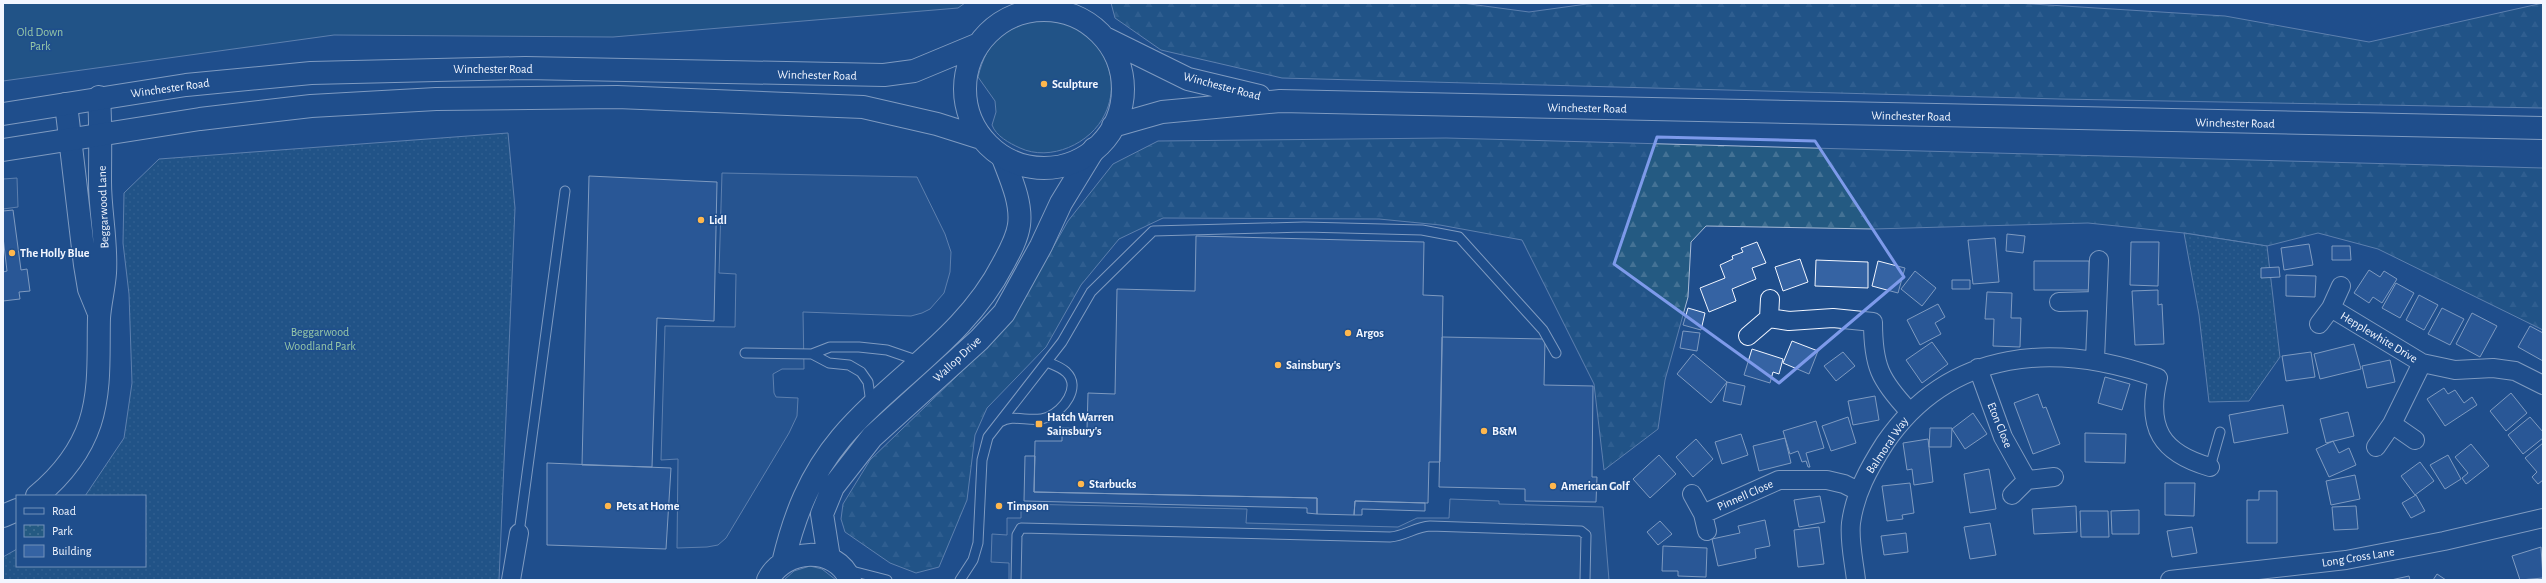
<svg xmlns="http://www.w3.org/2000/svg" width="2546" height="583" font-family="'Alegreya Sans',sans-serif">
<defs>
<pattern id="forest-firs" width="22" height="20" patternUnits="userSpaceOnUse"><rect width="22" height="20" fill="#245a82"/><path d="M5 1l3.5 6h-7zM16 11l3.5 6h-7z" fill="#447295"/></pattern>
<pattern id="park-dots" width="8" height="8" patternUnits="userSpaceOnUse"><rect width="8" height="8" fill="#245a82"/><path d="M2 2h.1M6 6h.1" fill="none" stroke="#447295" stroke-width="1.8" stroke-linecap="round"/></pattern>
</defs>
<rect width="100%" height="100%" fill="#1f4e8c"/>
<path fill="#245a82" stroke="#a8bbd7" d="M3 3H965L958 8 613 37 334 35 3 81Z
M1047 17C1092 23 1126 70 1105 114 1091 144 1050 162 1020 148 1009 143 996 136 992 125L996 112 995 101 978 77C986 42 1009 17 1047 17Z
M810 566 822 569 836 580H784L794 571Z"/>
<path fill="url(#forest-firs)" stroke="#a8bbd7" d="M1111 3H1462L1529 12 1594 3H2016L2225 16 2369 42 2543 3V108L2060 99 1282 78 1161 50 1115 18Z
M1446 138 2543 168V330L2378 249 2318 233 2267 246 2184 233 2088 223 1873 229 1706 226 1691 242 1688 297 1665 380 1658 429 1604 470 1594 384 1522 240 1440 225 1379 219 1163 218 1119 239 1081 285 1046 347 987 408 975 435 967 500 939 567 916 573 890 563 845 532 841 519 843 504 870 460 989 345 1035 279 1068 221 1113 164 1158 141Z"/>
<path fill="url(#park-dots)" stroke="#a8bbd7" d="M508 133 515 208 499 580H3V557L17 549V566H145V496H85L124 438 132 383 129 294 123 243 124 193 159 159Z
M2184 233 2267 246 2280 357 2249 401 2209 402 2199 315Z"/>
<path fill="#305b95" stroke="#a8bbd7" d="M722 173 917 177 945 234 951 252 950 272 944 293 930 309 922 313 911 316 803 312 804 369H782L773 374 774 393 776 397 798 398 797 416 789 433 726 538 718 545 707 547 677 548 678 459 661 460 665 326 735 327 736 274 719 273Z
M17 178 18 207 3 209V179Z
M1450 499 1499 501V504L1603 507 1609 580H1009V563L991 562 992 534 1007 535V518H1021V504L1247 509 1246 523 1398 527 1417 518H1449Z"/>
<path fill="#3563a3" stroke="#f2f6ff" d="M589 176 717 182 714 321 657 318 652 467 582 465Z
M13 210 21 270 27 269 30 291 19 292 20 299 3 301V272L7 271 3 237V211Z
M2007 234 2025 236 2023 253 2006 251Z
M1196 236 1424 242 1423 295 1443 296 1440 462H1429L1428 503 1355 501 1354 515 1317 514V498L1034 492 1035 441H1062V428L1087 429 1088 393 1115 394 1117 289 1195 291Z
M1995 238 1999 282 1973 284 1968 240Z
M1757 242 1766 263 1752 268 1756 279 1732 289 1736 301 1709 312 1700 288 1725 278 1720 265 1733 259 1732 256 1743 252 1741 248Z
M2131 242H2159L2158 286 2130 285Z
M2309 244 2313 265 2284 270 2281 248Z
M2332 246H2350L2351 260H2332Z
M1800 259 1808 282 1783 291 1775 267Z
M1816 260 1868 262V288L1815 286Z
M1878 261 1905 268 1898 293 1872 286Z
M2034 261H2089V290H2034Z
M2279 267 2280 277 2261 278V268Z
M2369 270 2380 277 2384 271 2397 279 2382 303 2373 297 2369 303 2354 293Z
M1915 271 1936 288 1922 306 1901 289Z
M2286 275 2316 276 2315 297 2286 296Z
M1952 280H1970V289H1952Z
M2396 283 2414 293 2400 318 2382 308Z
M2158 290V305L2162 304 2164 344 2135 345 2132 291Z
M1987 292 2012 293 2011 318H2021L2020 347 1993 346 1994 319H1985Z
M2419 295 2438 305 2424 330 2406 320Z
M1938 304 1945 317 1935 323 1941 334 1920 345 1907 320Z
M1688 308 1705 313 1701 330 1683 325Z
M2442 308 2464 319 2450 345 2428 334Z
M2472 313 2497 326 2480 357 2456 344Z
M2530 326 2543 333V361L2518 347Z
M1683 331 1700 333 1697 351 1680 348Z
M1442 337 1545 339 1544 385 1593 386 1592 477H1597L1596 502 1525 501V489L1439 487Z
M1792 341 1818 351 1809 374 1783 363Z
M1932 342 1948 364 1922 383 1906 360Z
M2354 344 2361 369 2320 379 2314 354Z
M1752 349 1783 359 1779 374 1773 372 1770 383 1744 375Z
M1843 352 1855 366 1836 381 1824 366Z
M2311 352 2315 377 2286 381 2282 356Z
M1693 354 1727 382 1711 403 1677 374Z
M2390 360 2395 382 2367 388 2362 366Z
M2105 377 2130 384 2122 410 2098 403Z
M1727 382 1745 386 1741 405 1723 401Z
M2444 388 2448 394 2455 390 2464 403 2472 397 2477 405 2445 426 2427 399Z
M2511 393 2527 413 2506 431 2490 411Z
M2038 394 2043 408 2046 407 2060 444 2033 454 2014 403Z
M1875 396 1879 420 1853 425 1848 401Z
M2283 405 2288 433 2234 443 2229 415Z
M2348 412 2354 436 2326 443 2320 419Z
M1973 413 1987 434 1965 449 1952 429Z
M1848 417 1856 443 1831 451 1822 426Z
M2530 417 2543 432V438L2523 454 2508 435Z
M1816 421 1824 448 1806 453 1810 467H1808L1806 461 1802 462 1798 451 1790 454 1783 431Z
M1930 428H1952L1951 447H1929Z
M2085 433 2126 434 2125 463 2085 462Z
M1741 434 1748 455 1722 464 1715 442Z
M1785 438 1791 463 1759 471 1753 446Z
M1696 439 1713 459 1693 477 1676 457Z
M1928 439 1933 482 1914 485 1912 469 1907 470 1903 443Z
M2333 441 2339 453 2349 448 2356 465 2329 477 2316 449Z
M2543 443V480L2538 484 2532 477 2537 472 2525 458Z
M2471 444 2489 466 2466 484 2462 478 2468 473 2455 457Z
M1659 455 1676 474 1650 498 1633 479Z
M2448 455 2461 479 2445 489 2430 465Z
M1025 456H1035L1034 492 1317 498V514L1307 513V508L1024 501Z
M2420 462 2434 481 2415 495 2401 476Z
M547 463 671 468 666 549 547 545Z
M1989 469 1996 509 1970 513 1964 474Z
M2355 475 2360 499 2331 505 2326 481Z
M1910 483 1914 513 1902 515 1903 519 1887 521 1882 486Z
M2165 483H2195L2194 516 2165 515Z
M2259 491H2277V543H2247V500H2259Z
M2416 495 2425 511 2411 518 2402 503Z
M1820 496 1825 522 1799 527 1794 500Z
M1355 501 1425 503V511L1362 509V515H1354Z
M2076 506 2077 532 2034 534 2032 509Z
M2356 506 2358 529 2334 530 2332 507Z
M2139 510V534H2112L2111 511Z
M2080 511H2108L2109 537H2081Z
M1765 520 1770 546 1755 549 1756 558 1718 566 1712 539 1740 533 1738 526Z
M1660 521 1672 534 1658 545 1647 532Z
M1990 523 1996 555 1970 559 1964 527Z
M1819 527 1824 564 1798 567 1794 530Z
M2192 527 2197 553 2172 557 2167 531Z
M1906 533 1908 552 1884 555 1881 536Z
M1663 546 1707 548 1706 577 1678 576V571H1662Z
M2541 547 2543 578 2520 580 2512 556Z
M2437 574 2446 580H2433Z
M2409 576 2410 580H2391Z"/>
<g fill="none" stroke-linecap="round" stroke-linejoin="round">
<defs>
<path id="service" d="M745 353 812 354 830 347H859L887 350 919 361
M812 354 829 363 849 365 861 372 868 382 871 403
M1000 422C1014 413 1032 424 1048 417 1063 411 1082 387 1066 372 1061 367 1054 365 1047 362
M2210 467 2220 432
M519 533 565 191
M848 570 887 580
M960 580 973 560 978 543 982 460 988 437 1062 342 1091 292 1153 231 1304 227 1422 230 1459 237 1543 330 1556 353
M1016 580 1017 535 1021 528 1390 537C1405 536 1415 527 1430 526L1581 531 1586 535 1585 580"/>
<path id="minor" d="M2059 302 2097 301
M2331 308 2422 363 2455 370 2493 368 2515 371 2543 385
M1769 318 1789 321 1833 318 1873 322C1873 366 1880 380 1909 411
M2319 324 2331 308 2341 286
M1748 336 1769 318 1770 299
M2095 360 2099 260
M1978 368 2003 437 2027 480
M2392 424 2422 363
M2376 447 2392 424 2415 440
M1692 494 1703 514 1707 531
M2012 495 2027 480 2054 477
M1703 514 1779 480H1827L1844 484 1858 491
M511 580 519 533
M1856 580C1854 562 1849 541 1851 523 1855 493 1869 468 1885 443 1951 347 2057 342 2158 378 2146 428 2161 453 2210 467
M2170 580 2346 560 2444 541 2543 518"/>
<path id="tertiary" d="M66 104 85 265 89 289 98 311
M37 496C61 476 80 453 90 423 101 389 98 353 99 318 100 303 104 288 105 273 107 242 100 212 100 182 100 154 101 126 99 97
M3 516 17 510
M829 558 822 514 833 487 872 437 979 340 1004 313 1041 246 1061 203 1094 149
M783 563C794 516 810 475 841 438 893 377 965 338 1003 264 1009 253 1017 239 1019 225 1022 203 1011 179 1003 158
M768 580C784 548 836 545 850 580"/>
<path id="primary" d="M965 89a79 79 0 1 1 158 0a79 79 0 1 1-158 0Z
M1107 39 1188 79 1259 96
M3 114 186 85 311 73 525 68 884 75 914 71 979 44
M1113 126 1162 112 1280 101 2543 128
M3 150 200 119 311 106 436 99 617 97 863 107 937 124 978 137"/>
</defs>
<use href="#service" stroke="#f2f6ff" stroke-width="11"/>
<use href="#minor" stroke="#f2f6ff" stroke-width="20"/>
<use href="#tertiary" stroke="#f2f6ff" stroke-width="24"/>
<use href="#primary" stroke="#f2f6ff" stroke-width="24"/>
<use href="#service" stroke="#1f4e8c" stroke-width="9"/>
<use href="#minor" stroke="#1f4e8c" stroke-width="18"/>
<use href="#tertiary" stroke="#1f4e8c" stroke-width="22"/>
<use href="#primary" stroke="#1f4e8c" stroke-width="22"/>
</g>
<path d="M0 0H2546V583H0ZM1657 137 1815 141 1904 277 1779 383 1614 264Z" fill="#1f4e8c" fill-opacity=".55" fill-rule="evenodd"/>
<path fill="none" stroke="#7d9aea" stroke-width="3" stroke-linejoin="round" d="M1657 137 1815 141 1904 277 1779 383 1614 264Z"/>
<g fill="#ffb74d" stroke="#1f4e8c" stroke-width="1.5">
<circle cx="1044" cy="84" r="4"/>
<circle cx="701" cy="220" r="4"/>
<circle cx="12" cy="253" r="4"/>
<circle cx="1348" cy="333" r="4"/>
<circle cx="1278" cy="365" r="4"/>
<rect x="1035" y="420" width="8" height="8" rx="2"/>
<circle cx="1484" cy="431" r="4"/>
<circle cx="1081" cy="484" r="4"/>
<circle cx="1553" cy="486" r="4"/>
<circle cx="608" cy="506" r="4"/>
<circle cx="999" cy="506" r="4"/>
</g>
<g text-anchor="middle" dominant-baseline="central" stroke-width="3" stroke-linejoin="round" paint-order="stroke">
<g font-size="12" fill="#97c8a6" stroke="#1f4e8c">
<text x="40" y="32">Old Down<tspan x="40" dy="14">Park</tspan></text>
<text x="320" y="332">Beggarwood<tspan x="320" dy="14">Woodland Park</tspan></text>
</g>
<g font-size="12" fill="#f2f6ff" stroke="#1f4e8c">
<text x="493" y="69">Winchester Road</text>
<text transform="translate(817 75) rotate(1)">Winchester Road</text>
<text transform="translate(1222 86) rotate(15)">Winchester Road</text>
<text transform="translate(170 88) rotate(-8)">Winchester Road</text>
<text transform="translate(1587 108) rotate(1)">Winchester Road</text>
<text transform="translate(1911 116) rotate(1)">Winchester Road</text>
<text transform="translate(2235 123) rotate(1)">Winchester Road</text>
<text transform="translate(103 207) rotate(-92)">Beggarwood Lane</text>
<text transform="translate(2379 337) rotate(31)">Hepplewhite Drive</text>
<text transform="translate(957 359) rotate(-43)">Wallop Drive</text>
<text transform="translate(2000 425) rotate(68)">Eton Close</text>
<text transform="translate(1887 445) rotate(-56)">Balmoral Way</text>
<text transform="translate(1745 495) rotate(-24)">Pinnell Close</text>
<text transform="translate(2358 557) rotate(-9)">Long Cross Lane</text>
</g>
<g font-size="12" font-weight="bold" fill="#f2f6ff" stroke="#1f4e8c" text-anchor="start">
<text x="1052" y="84">Sculpture</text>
<text x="709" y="220">Lidl</text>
<text x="20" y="253">The Holly Blue</text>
<text x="1356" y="333">Argos</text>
<text x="1286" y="365">Sainsbury's</text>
<text x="1047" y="417">Hatch Warren<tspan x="1047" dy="14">Sainsbury's</tspan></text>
<text x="1492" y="431">B&amp;M</text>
<text x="1089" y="484">Starbucks</text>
<text x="1561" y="486">American Golf</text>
<text x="616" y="506">Pets at Home</text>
<text x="1007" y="506">Timpson</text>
</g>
</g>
<rect width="2546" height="583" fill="none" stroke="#f2f6ff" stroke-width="8"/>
<rect x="16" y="495" width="130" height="72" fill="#1f4e8c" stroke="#7391ba"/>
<rect x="24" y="508" width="20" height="6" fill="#1f4e8c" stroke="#7391ba"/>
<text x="52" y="515" font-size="12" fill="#f2f6ff">Road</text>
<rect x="24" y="525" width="20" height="12" fill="url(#park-dots)" stroke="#7391ba"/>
<text x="52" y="535" font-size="12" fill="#f2f6ff">Park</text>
<rect x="24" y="545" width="20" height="12" fill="#3563a3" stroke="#7391ba"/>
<text x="52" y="555" font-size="12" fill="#f2f6ff">Building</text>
</svg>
